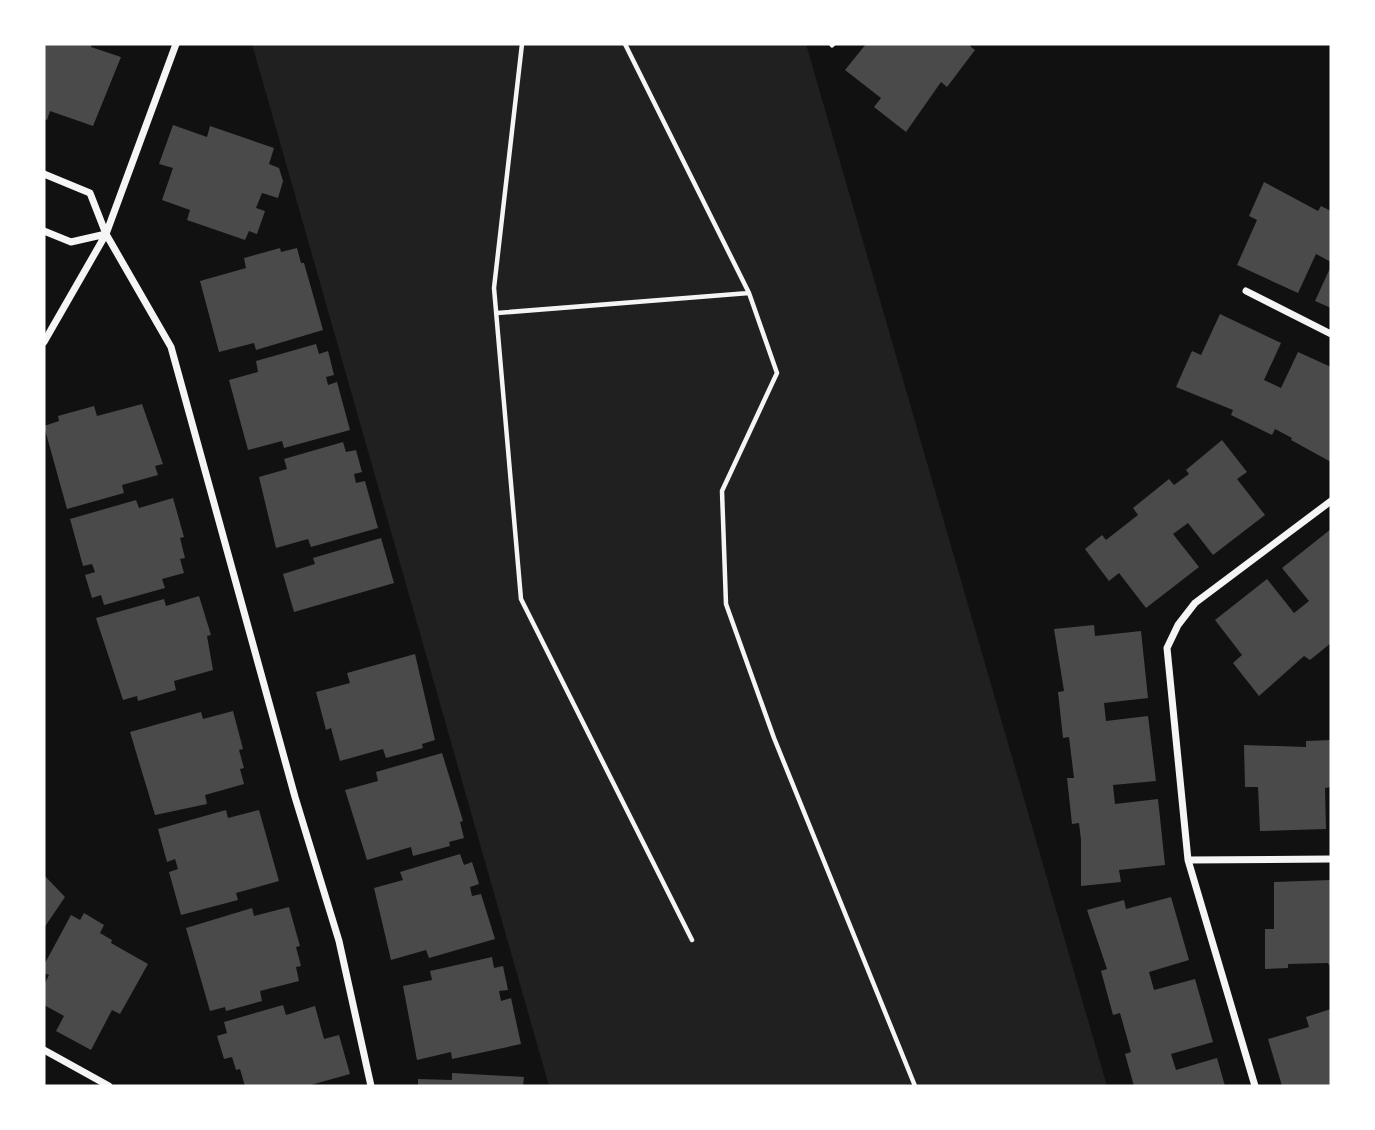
<svg xmlns="http://www.w3.org/2000/svg" width="1375" height="1130" font-family="'Exo 2',sans-serif">
<rect width="100%" height="100%" fill="#111"/>
<path fill="#202020" d="M252 44H806L1107 1086H549Z"/>
<path fill="#4a4a4a" d="M44 44H92L91 47 121 57 93 126 50 111 47 120 44 119Z
M866 44H972L970 46 975 50 947 87 941 82 906 132 874 107 881 98 845 70Z
M173 125 207 137 210 126 274 148 269 164 279 168 283 181 278 198 262 193 256 208 265 211 257 234 249 231 245 240 187 220 190 210 162 200 173 168 159 164Z
M1264 182 1318 211 1321 206 1331 211V262L1316 254 1298 293 1237 265 1257 220 1249 216Z
M280 248 281 252 297 248 301 263H304L323 330 256 350 254 343 219 352 200 281 246 268 244 258Z
M1331 266V308L1315 301Z
M1220 314 1281 343 1264 380 1281 388 1298 352 1331 367V462L1291 440 1292 438 1275 429 1272 435 1231 415 1233 410 1176 387 1192 351 1201 355Z
M316 344 319 354 328 351 334 375 326 377 328 385 337 382 350 430 284 448 282 441 248 450 229 380 258 372 256 361Z
M142 404 163 464 155 466 158 475 122 485 124 493 67 509 44 426 59 421 58 416 94 406 97 416Z
M1222 440 1247 472 1237 479 1265 515 1213 555 1188 523 1173 534 1199 567 1146 608 1119 573 1109 581 1085 549 1102 535 1106 540 1138 515 1133 508 1169 479 1174 485 1189 474 1186 470Z
M343 442 346 452 356 450 362 472 354 474 356 483 365 481 378 528 311 547 308 539 276 548 259 477 287 469 284 459Z
M173 498 184 537 180 538 185 558 180 559 184 573 162 579 165 588 104 605 101 595 92 598 85 575 95 572 92 564 83 566 70 519 136 500 139 508Z
M1331 529V643L1310 660 1304 656 1259 696 1233 663 1242 655 1215 620 1267 579 1294 613 1309 601 1282 568Z
M381 538 394 583 294 612 283 574 315 564 313 558Z
M199 596 211 635 207 636 213 670 174 681 176 690 138 701 137 696 123 700 96 618 164 599 166 606Z
M1094 625 1095 636 1141 631 1148 698 1104 703 1106 721 1148 716 1156 781 1113 785 1115 804 1158 799 1165 865 1119 870 1121 882 1081 886V840L1079 823 1072 824 1067 778H1074L1069 737 1063 738 1058 692 1064 691 1054 629Z
M415 654 435 740 422 744 423 748 386 758 383 749 340 761 331 728 326 730 316 692 350 683 347 673Z
M233 711 243 749 239 750 244 768 240 769 244 784 205 795 207 804 155 815 130 732 201 712 203 719Z
M1331 740V787L1325 788 1326 829 1260 831 1258 787H1245L1244 745 1306 747V741Z
M442 753 463 821 460 822 464 838 449 842 450 846 413 856 411 847 367 860 345 790 378 781 376 772Z
M226 810 228 818 259 810 279 881 236 893 238 900 181 915 169 872 178 869 175 859 167 862 158 829Z
M460 854 464 865 472 862 479 884 470 887 472 896 481 894 495 939 429 958 426 950 391 960 374 888 403 880 400 872Z
M44 875 65 897 44 928Z
M1331 880V969L1328 963 1288 964V968L1265 969V929H1274V882Z
M1171 897 1189 960 1149 972 1154 990 1195 979 1213 1042 1171 1054 1176 1070 1217 1058 1225 1086H1134L1125 1054 1131 1052 1120 1013 1113 1015 1101 971 1107 969 1087 910 1124 900 1126 909Z
M289 907 300 946 296 947 301 966 296 967 299 981 260 991 262 1001 226 1011 225 1007 210 1011 186 928 252 908 254 916Z
M84 913 104 925 100 933 112 940 111 943 148 964 120 1014 112 1010 91 1050 56 1031 64 1016 44 1005V985L49 975 44 973V965L71 915 80 920Z
M492 957 494 968 503 966 508 990 499 991 501 1001 511 998 521 1044 452 1059 451 1052 417 1060 403 986 432 980 430 971Z
M283 1005 286 1015 315 1006 324 1039 339 1035 350 1074 307 1086H245L240 1069 236 1070 232 1057 224 1059 217 1036 227 1033 224 1022Z
M1331 1009V1086H1282L1268 1039 1309 1027 1306 1017Z
M452 1073 524 1077 523 1086H418V1079L452 1080Z"/>
<g fill="none" stroke-linecap="round" stroke-linejoin="round">
<path stroke="#f5f5f5" stroke-width="4.5" d="M522 44 494 288 521 599 692 940
M625 44 749 293 777 373 722 491 726 604 774 738 915 1086
M497 313 749 293"/>
<path stroke="#f5f5f5" stroke-width="5" d="M832 45 833 44"/>
<path stroke="#f5f5f5" stroke-width="7" d="M44 174 90 193 106 234 171 347 295 797 339 941 371 1086
M44 231 71 242 106 234
M1246 291 1331 334
M44 342 106 234 176 44
M1188 860 1331 859
M44 1050 109 1086
M1255 1086 1188 860 1167 648 1178 625 1195 603 1331 501"/>
</g>
<rect width="1375" height="1130" fill="none" stroke="#ffffff" stroke-width="91"/>
</svg>
